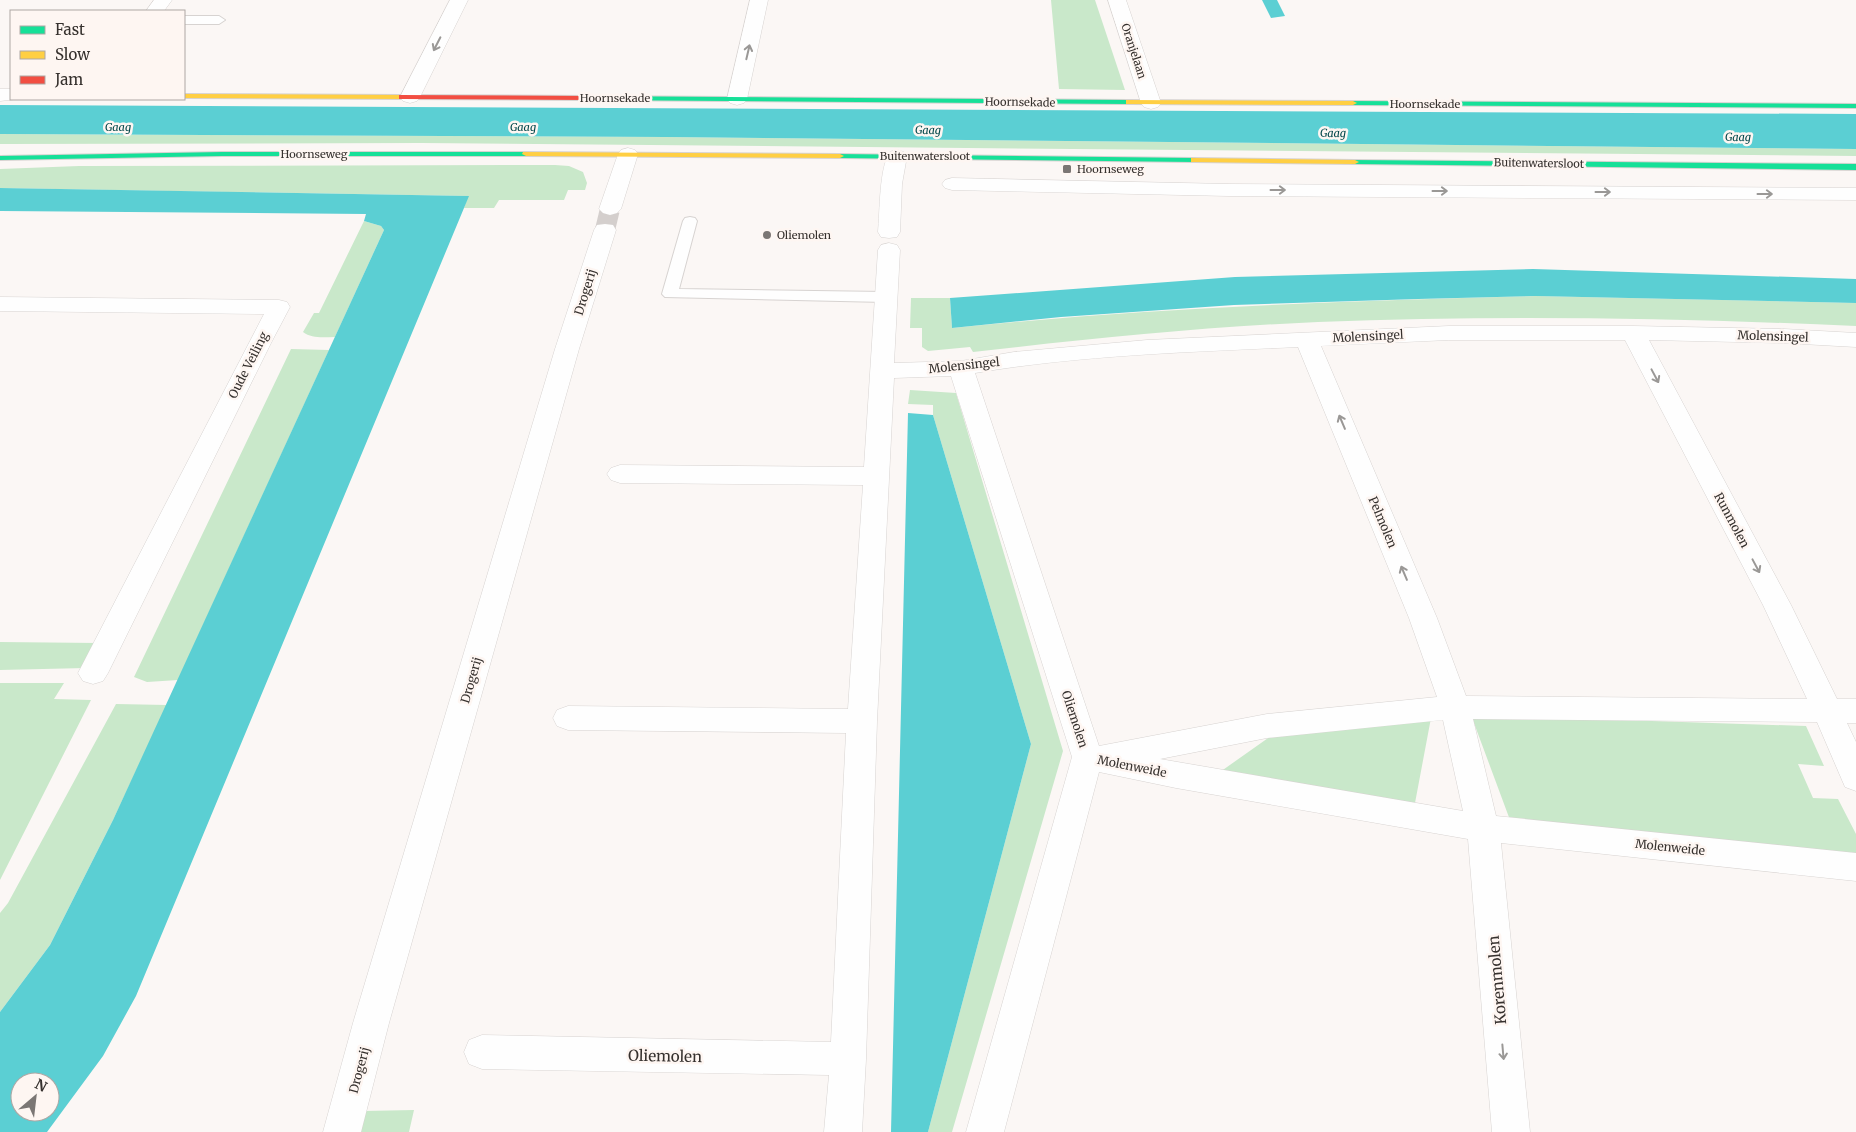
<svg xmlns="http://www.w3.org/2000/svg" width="1856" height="1132" font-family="Merriweather,serif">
<rect width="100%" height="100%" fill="#fbf7f5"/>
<path fill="#c9e8ca" d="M1051 0H1095L1125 90 1059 89Z
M0 134 667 137 1856 149V156L421 143 0 144Z
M555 165 569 166 583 172 587 183 585 190H568L564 200H499L494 208H464L468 196 0 188V169L79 166Z
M364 221 381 226 384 230 335 337C324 337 312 339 303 332L314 313H319Z
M1536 296 1856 303V326C1677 318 1497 315 1318 322 1203 327 1088 339 973 352L970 347 928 351 922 347V328H910L911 298H950L952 328C1147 308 1341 301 1536 296Z
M291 349 329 350 178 680 147 682 134 677Z
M910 390 956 393 1063 751 952 1132H928L1031 744 933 415V405L908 404Z
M0 642 98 643 86 668 0 670Z
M0 683H64L54 699 91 700 0 880Z
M116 704 167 705 113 820 50 945 0 1012V913L8 903Z
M1471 715 1806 726 1824 766 1798 764 1813 798 1838 799 1856 834V855L1510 820Z
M1431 718 1415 803 1220 772 1275 733Z
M414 1110 409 1132H361L364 1111Z"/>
<path fill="#5bcfd3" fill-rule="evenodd" d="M1262 0H1277L1285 16 1271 18Z
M0 105 1856 114V149L667 137 0 134Z
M0 188 469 196 136 996 103 1056 47 1132H0V1012L50 945 113 820 384 230 381 226 364 221 366 214 0 211ZM20 1082H50V1112H20Z
M1533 269 1856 279V303L1536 296 1418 299 1234 305 1061 317 952 328 950 298 1235 277Z
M908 413 933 415 1031 744 928 1132H891Z"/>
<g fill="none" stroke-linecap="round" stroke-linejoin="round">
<path stroke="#d4cfcd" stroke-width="20" stroke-dasharray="20 10" stroke-linecap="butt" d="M605 230 610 209"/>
<defs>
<path id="lane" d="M184 16H219L225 20 219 24H184Z
M690 217 695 218 697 221 679 289 885 292 890 294 893 297 890 300 885 302 665 297 662 294 683 221 685 218Z"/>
<path id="street" d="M154 0H172L164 11H146Z
M450 0H468L420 97 417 101 410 103 403 101 400 97Z
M750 0H768L747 99 744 103 737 105 730 103 727 99Z
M1108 0H1126L1161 103 1158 107 1151 109 1144 107 1141 103Z
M0 89H11V99H18L0 101Z
M628 148 635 150 638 154 621 209 617 213 610 215 603 213 599 209 618 154 621 150Z
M897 150 904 152 907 156 902 184 900 232 897 237 889 238 881 237 878 232C880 212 879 167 890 152Z
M952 178 1229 184 1856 188V200L1229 196 952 190 945 188 942 184 945 180Z
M605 224 613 225 616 230 579 349 389 1023 361 1132H323L353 1023 555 349 594 230 597 225Z
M889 243 897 245 900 250 894 363 961 361 1014 352 1147 340 1449 326H1633L1784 329 1856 333V347L1784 343 1649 340 1791 605 1837 699H1856V723H1847L1856 742V791L1845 787 1817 722 1473 719 1496 816 1856 853V881L1501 843 1530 1132H1492L1468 839 1176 788 1099 772 1004 1132H966L1072 757 951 376 894 378 877 721 866 1059 862 1132H824L829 1075 482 1069 469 1064 464 1052 469 1040 482 1035 831 1042 846 733 568 730 557 726 553 718 557 710 568 706 848 709 863 485 620 483 611 480 607 474 611 468 620 465 864 467 878 250 881 245ZM1449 340H1625L1763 605 1807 699 1466 696 1437 618 1321 346ZM1298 347 1409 618 1437 697 1267 714 1099 746 975 373C1081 355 1190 352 1298 347ZM1443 720 1463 811 1160 759 1267 738Z
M0 297 279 300 287 302 290 307 271 343 108 673 103 681 93 684 83 681 78 673 264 314 0 311Z"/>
<path id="fast" d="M585 96 1129 100 1133 102 1129 104 588 100 584 98Z
M1350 101 1856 104V108L1353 105 1349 103Z
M222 152H526L530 154 526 156H222L0 160V156Z
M837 154 1194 158 1198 160 1194 162 840 158H837Z
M1352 160 1856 164V170L1355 164H1352Z"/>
<path id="slow" d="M184 94 402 95 406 97 402 99 184 98Z
M1126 100 1353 101 1357 103 1353 105 1129 104H1126Z
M523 152 840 154 844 156 840 158 526 156 522 154Z
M1191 158 1355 160 1359 162 1355 164 1194 162H1191Z"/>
<path id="jam" d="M399 95 588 96 592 98 588 100 402 99H399Z"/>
</defs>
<use href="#lane" stroke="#d7d3d1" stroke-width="2"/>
<use href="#street" stroke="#d7d3d1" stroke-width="1"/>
<use href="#fast" stroke="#d7d3d1" stroke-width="2"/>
<use href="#slow" stroke="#d7d3d1" stroke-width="2"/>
<use href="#jam" stroke="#d7d3d1" stroke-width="2"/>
<use href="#lane" fill="#fefefe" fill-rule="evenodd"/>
<use href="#street" fill="#fefefe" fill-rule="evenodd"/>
<use href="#fast" fill="#16e098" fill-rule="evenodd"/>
<use href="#slow" fill="#ffcf43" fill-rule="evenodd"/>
<use href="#jam" fill="#f24e42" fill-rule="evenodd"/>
</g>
<defs><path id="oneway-shaft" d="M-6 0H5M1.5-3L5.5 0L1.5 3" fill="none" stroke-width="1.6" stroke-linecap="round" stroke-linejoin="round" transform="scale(1.25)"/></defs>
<g stroke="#9a9896">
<use href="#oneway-shaft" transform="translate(437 44) rotate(117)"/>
<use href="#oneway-shaft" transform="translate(748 52) rotate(-77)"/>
<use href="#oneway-shaft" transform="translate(1278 190)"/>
<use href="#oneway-shaft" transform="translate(1440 191)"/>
<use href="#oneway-shaft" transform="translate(1603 192)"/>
<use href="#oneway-shaft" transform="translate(1765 194)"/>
<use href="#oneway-shaft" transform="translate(1655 376) rotate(62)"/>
<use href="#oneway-shaft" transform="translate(1342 422) rotate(-113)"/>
<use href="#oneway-shaft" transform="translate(1756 566) rotate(62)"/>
<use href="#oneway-shaft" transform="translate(1404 573) rotate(-113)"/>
<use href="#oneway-shaft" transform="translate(1503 1052) rotate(85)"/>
</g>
<g fill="#7b7674" stroke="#fef6f2" stroke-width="2">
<rect x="1062" y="164" width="10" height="10" rx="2.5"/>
<circle cx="767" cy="235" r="5"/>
</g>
<g text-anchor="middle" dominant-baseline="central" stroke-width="5" stroke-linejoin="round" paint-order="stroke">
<g font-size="11" fill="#36312e" stroke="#fef6f2">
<text transform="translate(1134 51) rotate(72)">Oranjelaan</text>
<text x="615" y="98">Hoornsekade</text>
<text transform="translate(1020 102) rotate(1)">Hoornsekade</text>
<text x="1425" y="104">Hoornsekade</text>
<text x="314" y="154">Hoornseweg</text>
<text x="925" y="156">Buitenwatersloot</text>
<text transform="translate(1539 163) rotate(1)">Buitenwatersloot</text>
</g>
<g font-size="11" font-style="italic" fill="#014649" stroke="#fef6f2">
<text x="118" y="127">Gaag</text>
<text x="523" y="127">Gaag</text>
<text transform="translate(928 130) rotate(1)">Gaag</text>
<text transform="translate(1333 133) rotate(1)">Gaag</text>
<text transform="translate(1738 137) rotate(1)">Gaag</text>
</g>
<g font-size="11" fill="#36312e" stroke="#fef6f2" text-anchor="start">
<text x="1077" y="169">Hoornseweg</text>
<text x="777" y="235">Oliemolen</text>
</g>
<g font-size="12" fill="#36312e" stroke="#fef6f2">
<text transform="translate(585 292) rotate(-73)">Drogerij</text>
<text transform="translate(1368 336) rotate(-3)">Molensingel</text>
<text transform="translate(1773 336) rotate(2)">Molensingel</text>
<text transform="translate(248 365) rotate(-63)">Oude Veiling</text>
<text transform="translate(964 365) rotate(-6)">Molensingel</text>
<text transform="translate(1732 520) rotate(62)">Runmolen</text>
<text transform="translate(1383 522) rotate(67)">Pelmolen</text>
<text transform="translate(471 680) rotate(-74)">Drogerij</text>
<text transform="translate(1075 719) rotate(72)">Oliemolen</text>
<text transform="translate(1132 766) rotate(11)">Molenweide</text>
<text transform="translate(1670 847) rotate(6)">Molenweide</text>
<text transform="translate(359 1070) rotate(-75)">Drogerij</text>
</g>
<g font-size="15" fill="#36312e" stroke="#fef6f2">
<text transform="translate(1497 980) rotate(-95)">Korenmolen</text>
<text transform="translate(665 1056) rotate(1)">Oliemolen</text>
</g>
</g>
<rect x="10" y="10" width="175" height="90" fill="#fef6f2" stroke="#aea7a4"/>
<rect x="20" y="26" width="25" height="8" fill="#16e098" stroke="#aea7a4"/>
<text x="55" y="35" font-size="15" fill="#36312e">Fast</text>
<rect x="20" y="51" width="25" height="8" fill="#ffcf43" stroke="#aea7a4"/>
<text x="55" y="60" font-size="15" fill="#36312e">Slow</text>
<rect x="20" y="76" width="25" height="8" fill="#f24e42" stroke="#aea7a4"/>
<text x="55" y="85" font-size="15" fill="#36312e">Jam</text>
<g transform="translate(35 1097) rotate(28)"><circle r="24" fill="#fef6f2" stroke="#aea7a4"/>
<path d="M0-4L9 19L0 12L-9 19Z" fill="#7b7674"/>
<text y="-8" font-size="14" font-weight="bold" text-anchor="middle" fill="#36312e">N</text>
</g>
</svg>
